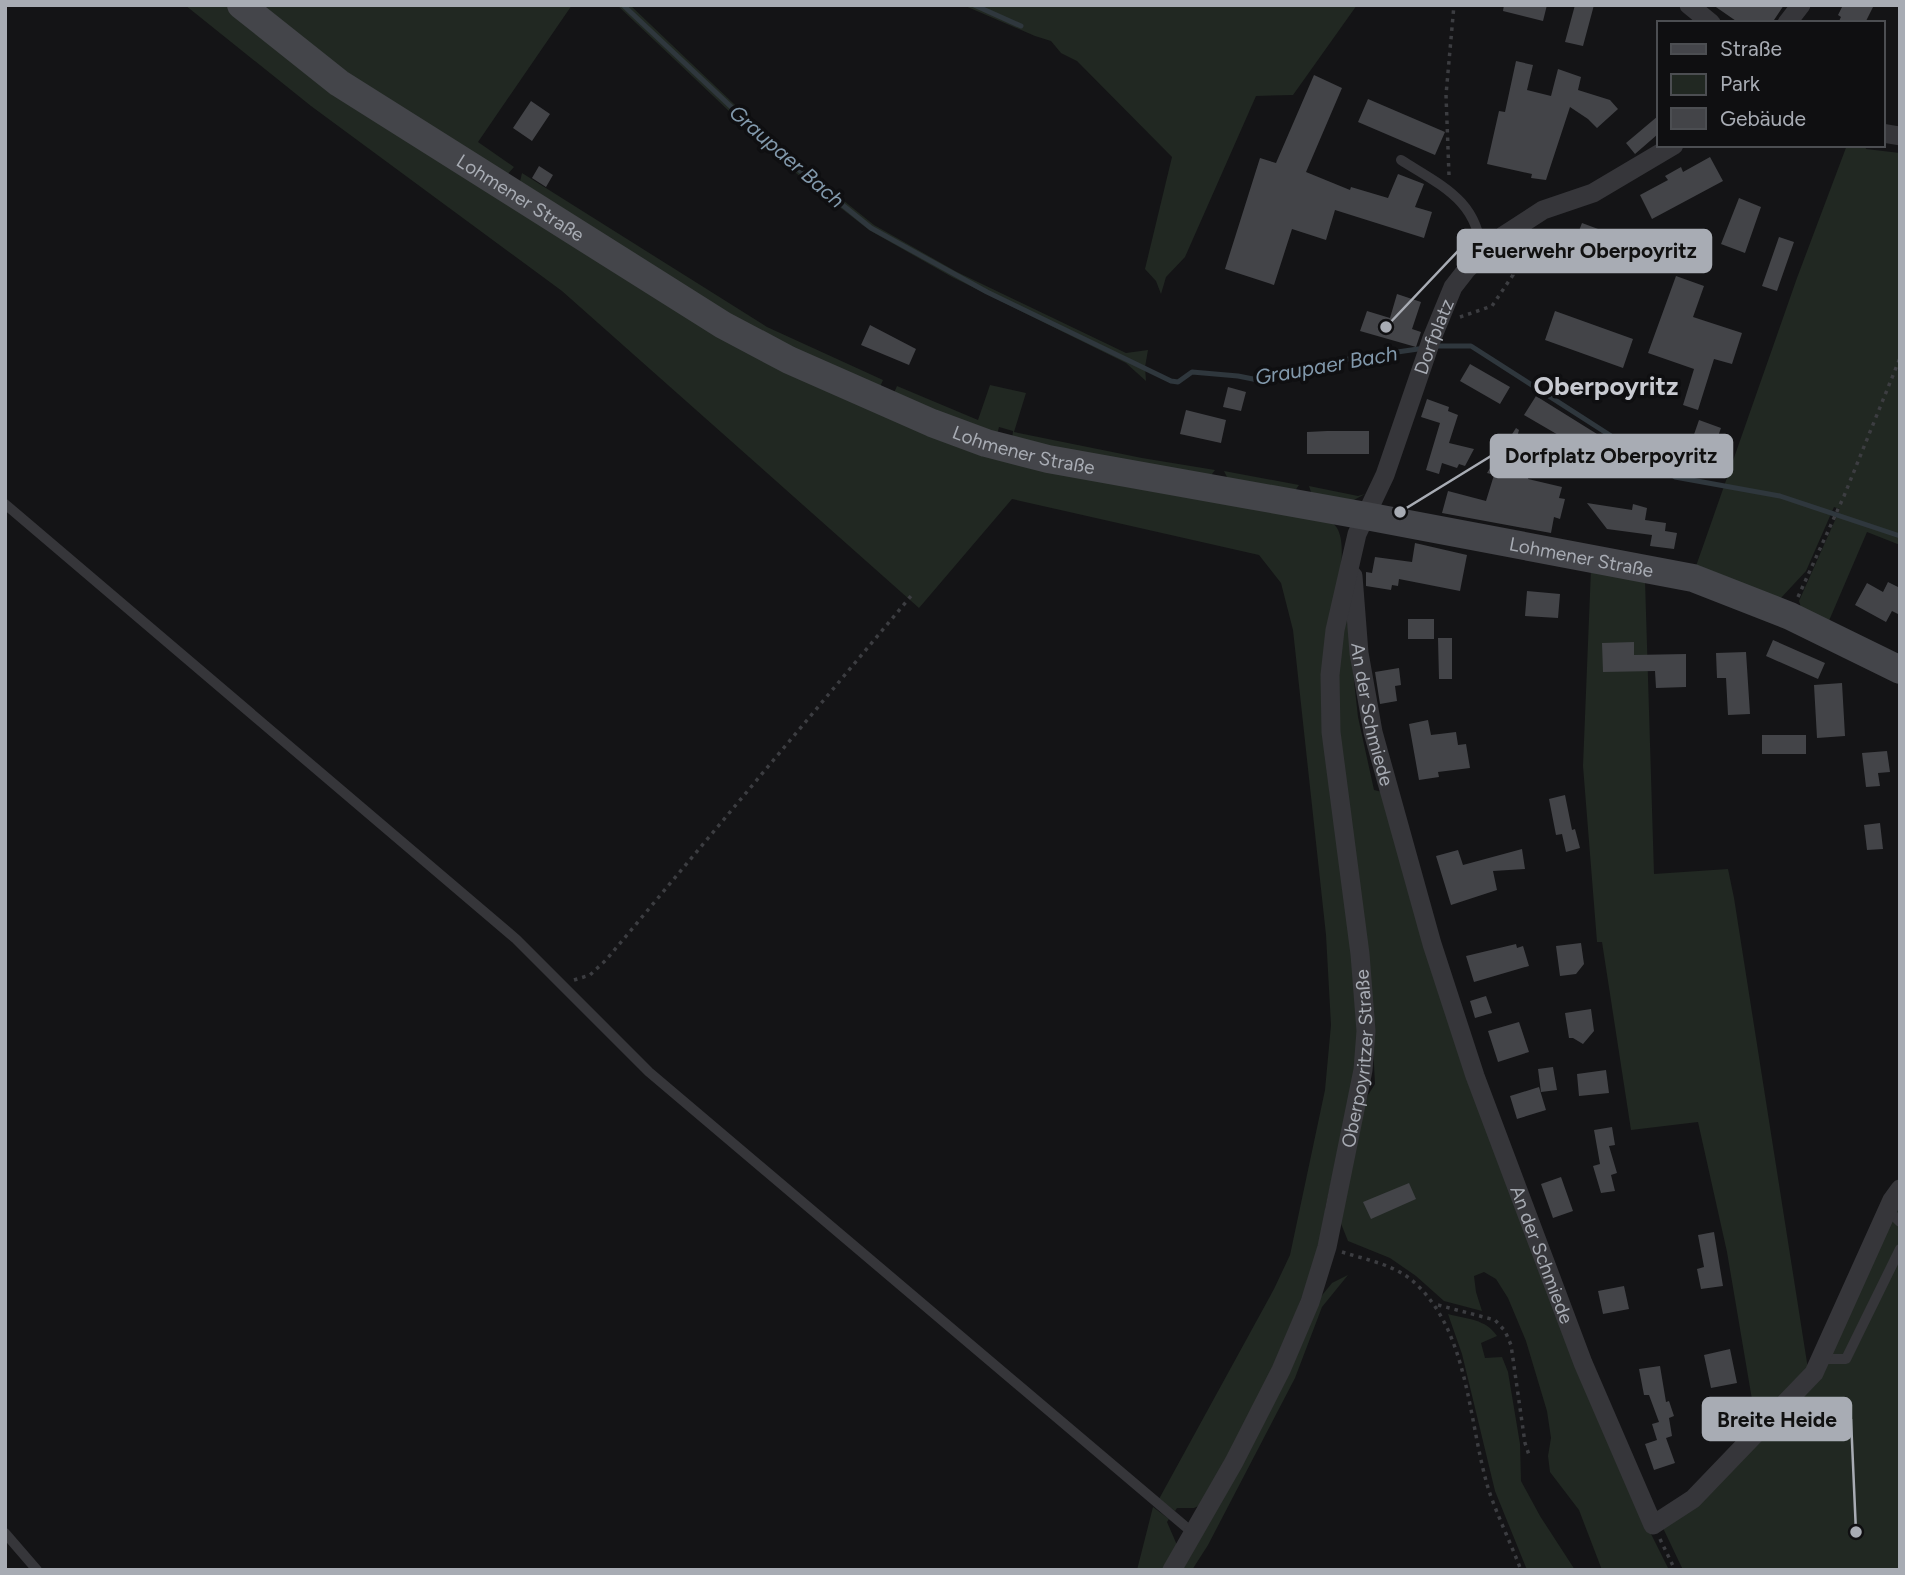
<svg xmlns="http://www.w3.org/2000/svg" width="1905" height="1575" font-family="Figtree,sans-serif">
<rect width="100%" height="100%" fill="#141416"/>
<path fill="#212822" d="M185 5H226L323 84 932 432 1324 518C1329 521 1334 523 1337 528 1350 549 1333 609 1328 632L1359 1004 1356 1072 1325 1209 1327 1213 1320 1249 1276 1365 1201 1505 1194 1508H1177L1175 1511 1159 1499 1274 1289 1290 1255 1325 1090 1331 1025 1326 935 1293 630 1281 583 1259 555 1012 499 919 608 562 291 311 106Z
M255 5H572L478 142 514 167 505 177 334 69Z
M617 5H630L794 161 874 225 957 272 1126 353 1148 350 1145 367 1146 381 1126 363 952 277 869 230 787 166Z
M963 5H1357L1293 95 1256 96 1185 257 1166 277 1161 294 1156 281 1145 269 1172 157 1077 61 1061 53 1051 41 1035 36Z
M1847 145H1865L1866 149 1900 153V545L1867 532 1828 623 1802 610 1799 601 1840 509 1834 507 1806 571 1780 599 1695 569 1797 278Z
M522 173 767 327 883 380 879 389 741 326 519 186Z
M990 385 1026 393 1014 432 1142 458 1215 470 1209 478 1012 440 1013 431 999 427 997 435 893 395 897 386 978 420Z
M1224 471 1299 485 1294 492 1229 481Z
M1309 486 1358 496 1365 494 1352 501 1312 495Z
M1591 569 1645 580 1654 874 1728 869 1734 898 1808 1369 1757 1429 1727 1252 1698 1122 1631 1130 1602 942H1597L1583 766Z
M1345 600 1358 717 1374 790 1382 792 1649 1530 1669 1570H1602L1579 1510 1550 1472 1548 1456 1551 1438 1547 1411 1526 1341 1508 1298 1496 1279 1484 1272 1474 1276 1476 1292 1482 1311 1444 1301 1416 1276 1390 1258 1348 1241 1340 1221 1358 1120 1368 1095 1375 1084 1372 1027 1337 731 1338 674Z
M1897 1206 1900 1207V1570H1683L1663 1528 1821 1377Z
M1348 1275 1322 1307 1295 1378 1208 1545 1192 1570H1178L1319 1299 1332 1283Z
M1448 1314C1467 1319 1486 1319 1497 1336L1481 1343 1485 1358 1502 1357 1508 1372 1520 1444 1521 1481 1540 1516 1575 1570H1527L1495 1491 1462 1354Z
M1153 1507 1169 1519 1167 1522 1177 1545 1163 1570H1137Z"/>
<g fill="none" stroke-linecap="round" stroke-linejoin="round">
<path stroke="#2f373d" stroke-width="5" d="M623 5 793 165 871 228 987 292 1171 381 1178 382 1192 372 1238 376 1258 380 1342 360 1425 348
M974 5 1021 26
M1435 346H1471L1675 477 1780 496 1900 536"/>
</g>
<path fill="#434448" d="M1504 5H1547L1543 21 1503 11Z
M1575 5H1594L1583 46 1565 42Z
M1713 5H1784L1772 23H1739Z
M1843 5H1874L1865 23H1838L1841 17 1838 15Z
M1516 61 1533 65 1527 90 1551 96 1558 69 1581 77 1578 90 1610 100 1618 109 1597 128 1588 119 1570 107 1546 180 1531 178 1532 174 1487 164 1499 111 1505 112Z
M1314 75 1342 88 1306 172 1350 190 1351 187 1388 198 1398 174 1424 184 1415 207 1432 212 1424 238 1335 210 1326 240 1292 229 1274 285 1225 269 1260 158 1276 163Z
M1368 99 1445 132 1435 155 1358 122Z
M531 101 550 114 532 141 513 128Z
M1658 116V134L1635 154 1626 143Z
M1710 157 1723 181 1652 219 1640 195 1668 180 1665 176 1681 167 1683 172Z
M539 166 553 175 546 187 532 178Z
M1739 198 1761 207 1745 253 1721 244Z
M1582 223 1641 245 1633 268 1573 246Z
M1779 237 1794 242 1777 291 1762 286Z
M1676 276 1704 286 1693 317 1742 333 1732 364 1714 359 1698 410 1683 405 1694 369 1648 353Z
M1397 294 1421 302 1412 329 1421 332 1416 347 1360 331 1367 311 1390 318Z
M1555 311 1633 339 1623 368 1545 340Z
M870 325 916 349 909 365 861 345Z
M1470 364 1510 387 1500 404 1460 381Z
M1228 387 1246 392 1241 411 1223 407Z
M1536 396 1597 434 1580 462 1553 446 1560 436 1524 415Z
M1427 399 1449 407 1448 411 1458 415 1449 443 1474 449 1465 466 1459 464 1457 468 1442 463 1439 474 1426 470 1440 423 1421 417Z
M1186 410 1226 420 1221 443 1180 434Z
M1699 420 1721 428 1710 459 1702 456 1697 460 1690 446Z
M1516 428 1519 430 1511 459 1532 465 1528 479 1562 487 1559 498 1565 499 1560 519 1554 517 1551 533 1442 513 1448 491 1486 501 1494 475 1487 473Z
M1327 431H1369V454H1307V432Z
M1587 503 1632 510 1633 504 1647 508 1645 520 1666 523 1665 531 1677 533 1674 549 1650 546 1652 535 1607 529Z
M1415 543 1467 555 1460 591 1399 579 1398 586 1392 585 1391 590 1366 586V572L1372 573 1375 557 1412 562Z
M1888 582 1900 588V615L1892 611 1886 622 1855 605 1867 583 1883 592Z
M1527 591 1560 594 1558 618 1525 616Z
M1408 619H1434V639H1408Z
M1438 638H1452V679H1439Z
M1773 640 1825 663 1818 679 1766 656Z
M1634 642V655L1686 654V687L1656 688 1655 671 1603 672 1602 643Z
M1746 652 1750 714 1728 715 1726 678H1717L1716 653Z
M1399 668 1401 685 1395 686 1397 701 1380 704 1375 672Z
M1842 683 1845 736 1817 738 1814 685Z
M1428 720 1431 735 1456 732 1458 745 1466 744 1470 768 1438 772 1439 777 1419 780 1409 724Z
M1762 735H1806V754H1762Z
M1887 751 1890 772 1878 773 1880 786 1866 787 1862 753Z
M1565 795 1572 830 1575 829 1580 848 1566 852 1562 834 1556 835 1549 799Z
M1880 823 1883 849 1867 850 1864 825Z
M1522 849 1525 869 1493 871 1497 890 1451 905 1436 856 1458 850 1463 865Z
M1581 943 1584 964 1576 974 1560 976 1556 946Z
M1516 944 1517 948 1523 946 1529 966 1474 982 1466 956Z
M1486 996 1492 1013 1475 1018 1470 1001Z
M1591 1009 1594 1031 1583 1044 1573 1038H1569L1565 1013Z
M1519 1022 1529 1052 1498 1062 1488 1031Z
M1553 1067 1557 1090 1541 1092 1538 1069Z
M1606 1070 1609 1093 1579 1096 1577 1074Z
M1539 1087 1546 1110 1517 1119 1510 1096Z
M1612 1127 1615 1145 1609 1146 1617 1173 1611 1175 1615 1191 1601 1193 1593 1166 1600 1164 1594 1130Z
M1561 1177 1573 1211 1553 1218 1541 1184Z
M1409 1183 1416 1199 1371 1219 1363 1202Z
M1714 1232 1723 1286 1701 1289 1697 1269 1704 1267 1698 1235Z
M1624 1286 1629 1309 1603 1314 1598 1291Z
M1730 1349 1737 1383 1711 1388 1704 1355Z
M1660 1366 1666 1402 1669 1401 1674 1416 1669 1418 1672 1436 1666 1438 1675 1463 1654 1470 1645 1444 1657 1440 1652 1424 1659 1422 1649 1395H1644L1639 1369Z"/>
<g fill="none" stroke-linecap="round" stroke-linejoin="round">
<path stroke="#3c3d41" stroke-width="3.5" stroke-dasharray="3.5 5" stroke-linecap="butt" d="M1449 175 1446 95 1454 5
M1518 250 1550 245
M1460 317 1492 306 1513 275V253
M1798 597 1844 496 1900 358
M574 980 590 975 606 960 911 596
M1342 1252C1367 1260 1396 1265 1415 1283 1470 1334 1468 1423 1489 1491 1498 1517 1511 1544 1521 1570
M1438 1305 1495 1320 1505 1331 1511 1345 1525 1443 1530 1458
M1660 1539 1675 1570"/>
<path stroke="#36363a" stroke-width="10" d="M1401 160C1440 185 1480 201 1481 255
M5 504 516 939 649 1072 1193 1533
M1888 1210 1900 1222
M1821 1359H1846L1900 1249
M5 1533 37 1570"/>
<g stroke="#36363a" stroke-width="19">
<path d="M1689 5 1711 23"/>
<path d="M1787 23 1801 5"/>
<path d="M1882 133 1900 136"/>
<path id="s1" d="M1353 576 1359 653 1373 732 1432 944 1475 1076 1583 1363 1653 1525 1693 1499 1814 1373 1892 1200 1900 1189"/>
<path id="s2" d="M1172 1570 1234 1462 1281 1370 1310 1302 1327 1247 1363 1070 1366 1031 1360 954 1331 732 1330 675 1335 630 1357 534 1385 475 1432 338 1453 287 1467 269 1503 236 1543 210 1593 193 1674 145"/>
</g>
<path stroke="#44454a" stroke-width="28" id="s3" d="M241 5 339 83 723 325 789 360 932 423 986 443 1048 459 1366 516 1693 578 1790 616 1900 670"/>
</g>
<g text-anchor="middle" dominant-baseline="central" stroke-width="7" stroke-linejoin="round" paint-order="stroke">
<g font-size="19" fill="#a8acb4" stroke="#0f0f11">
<text stroke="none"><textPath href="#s3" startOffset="340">Lohmener Straße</textPath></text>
<text stroke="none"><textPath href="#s2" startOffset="1293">Dorfplatz</textPath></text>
<text stroke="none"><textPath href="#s3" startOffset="906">Lohmener Straße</textPath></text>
<text stroke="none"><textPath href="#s3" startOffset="1474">Lohmener Straße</textPath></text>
<text stroke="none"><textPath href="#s1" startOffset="140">An der Schmiede</textPath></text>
<text stroke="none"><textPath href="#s2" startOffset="551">Oberpoyritzer Straße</textPath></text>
<text stroke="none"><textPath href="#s1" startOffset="707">An der Schmiede</textPath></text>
</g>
<g font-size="21" font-style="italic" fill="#8299ac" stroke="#0f0f11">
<text transform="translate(787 156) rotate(41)">Graupaer Bach</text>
<text transform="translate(1326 365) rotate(-10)">Graupaer Bach</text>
</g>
<g font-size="26" font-weight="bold" fill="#c8cad1" stroke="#0f0f11">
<text x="1606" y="386">Oberpoyritz</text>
</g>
</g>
<path fill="none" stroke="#a8acb4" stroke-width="2.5" d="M1386 327L1458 251M1400 512L1491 456M1856 1532L1851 1419"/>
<g fill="#a8acb4" stroke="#0f0f11" stroke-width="2.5">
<circle cx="1386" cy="327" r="7"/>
<circle cx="1400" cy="512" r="7"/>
<circle cx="1856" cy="1532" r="7"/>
</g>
<g fill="#a8acb4" stroke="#a8acb4" stroke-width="2.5">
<rect x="1458" y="230" width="253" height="42" rx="7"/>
<rect x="1491" y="435" width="241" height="42" rx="7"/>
<rect x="1703" y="1398" width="148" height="42" rx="7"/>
</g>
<g font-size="21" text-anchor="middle" font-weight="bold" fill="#111">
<text x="1584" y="258">Feuerwehr Oberpoyritz</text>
<text x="1611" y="463">Dorfplatz Oberpoyritz</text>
<text x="1777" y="1427">Breite Heide</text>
</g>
<rect width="1905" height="1575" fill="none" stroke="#a8acb4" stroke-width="14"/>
<rect x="1657" y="21" width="228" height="126" fill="#0f0f11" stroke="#4c4e52" stroke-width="2"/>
<rect x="1671" y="44" width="35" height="10" fill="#44454a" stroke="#4c4e52" stroke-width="2"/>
<text x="1720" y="56" font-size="21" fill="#a8acb4">Straße</text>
<rect x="1671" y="74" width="35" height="21" fill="#212822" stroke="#4c4e52" stroke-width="2"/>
<text x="1720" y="91" font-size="21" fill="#a8acb4">Park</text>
<rect x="1671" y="108" width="35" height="21" fill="#434448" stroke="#4c4e52" stroke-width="2"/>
<text x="1720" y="126" font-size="21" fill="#a8acb4">Gebäude</text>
</svg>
